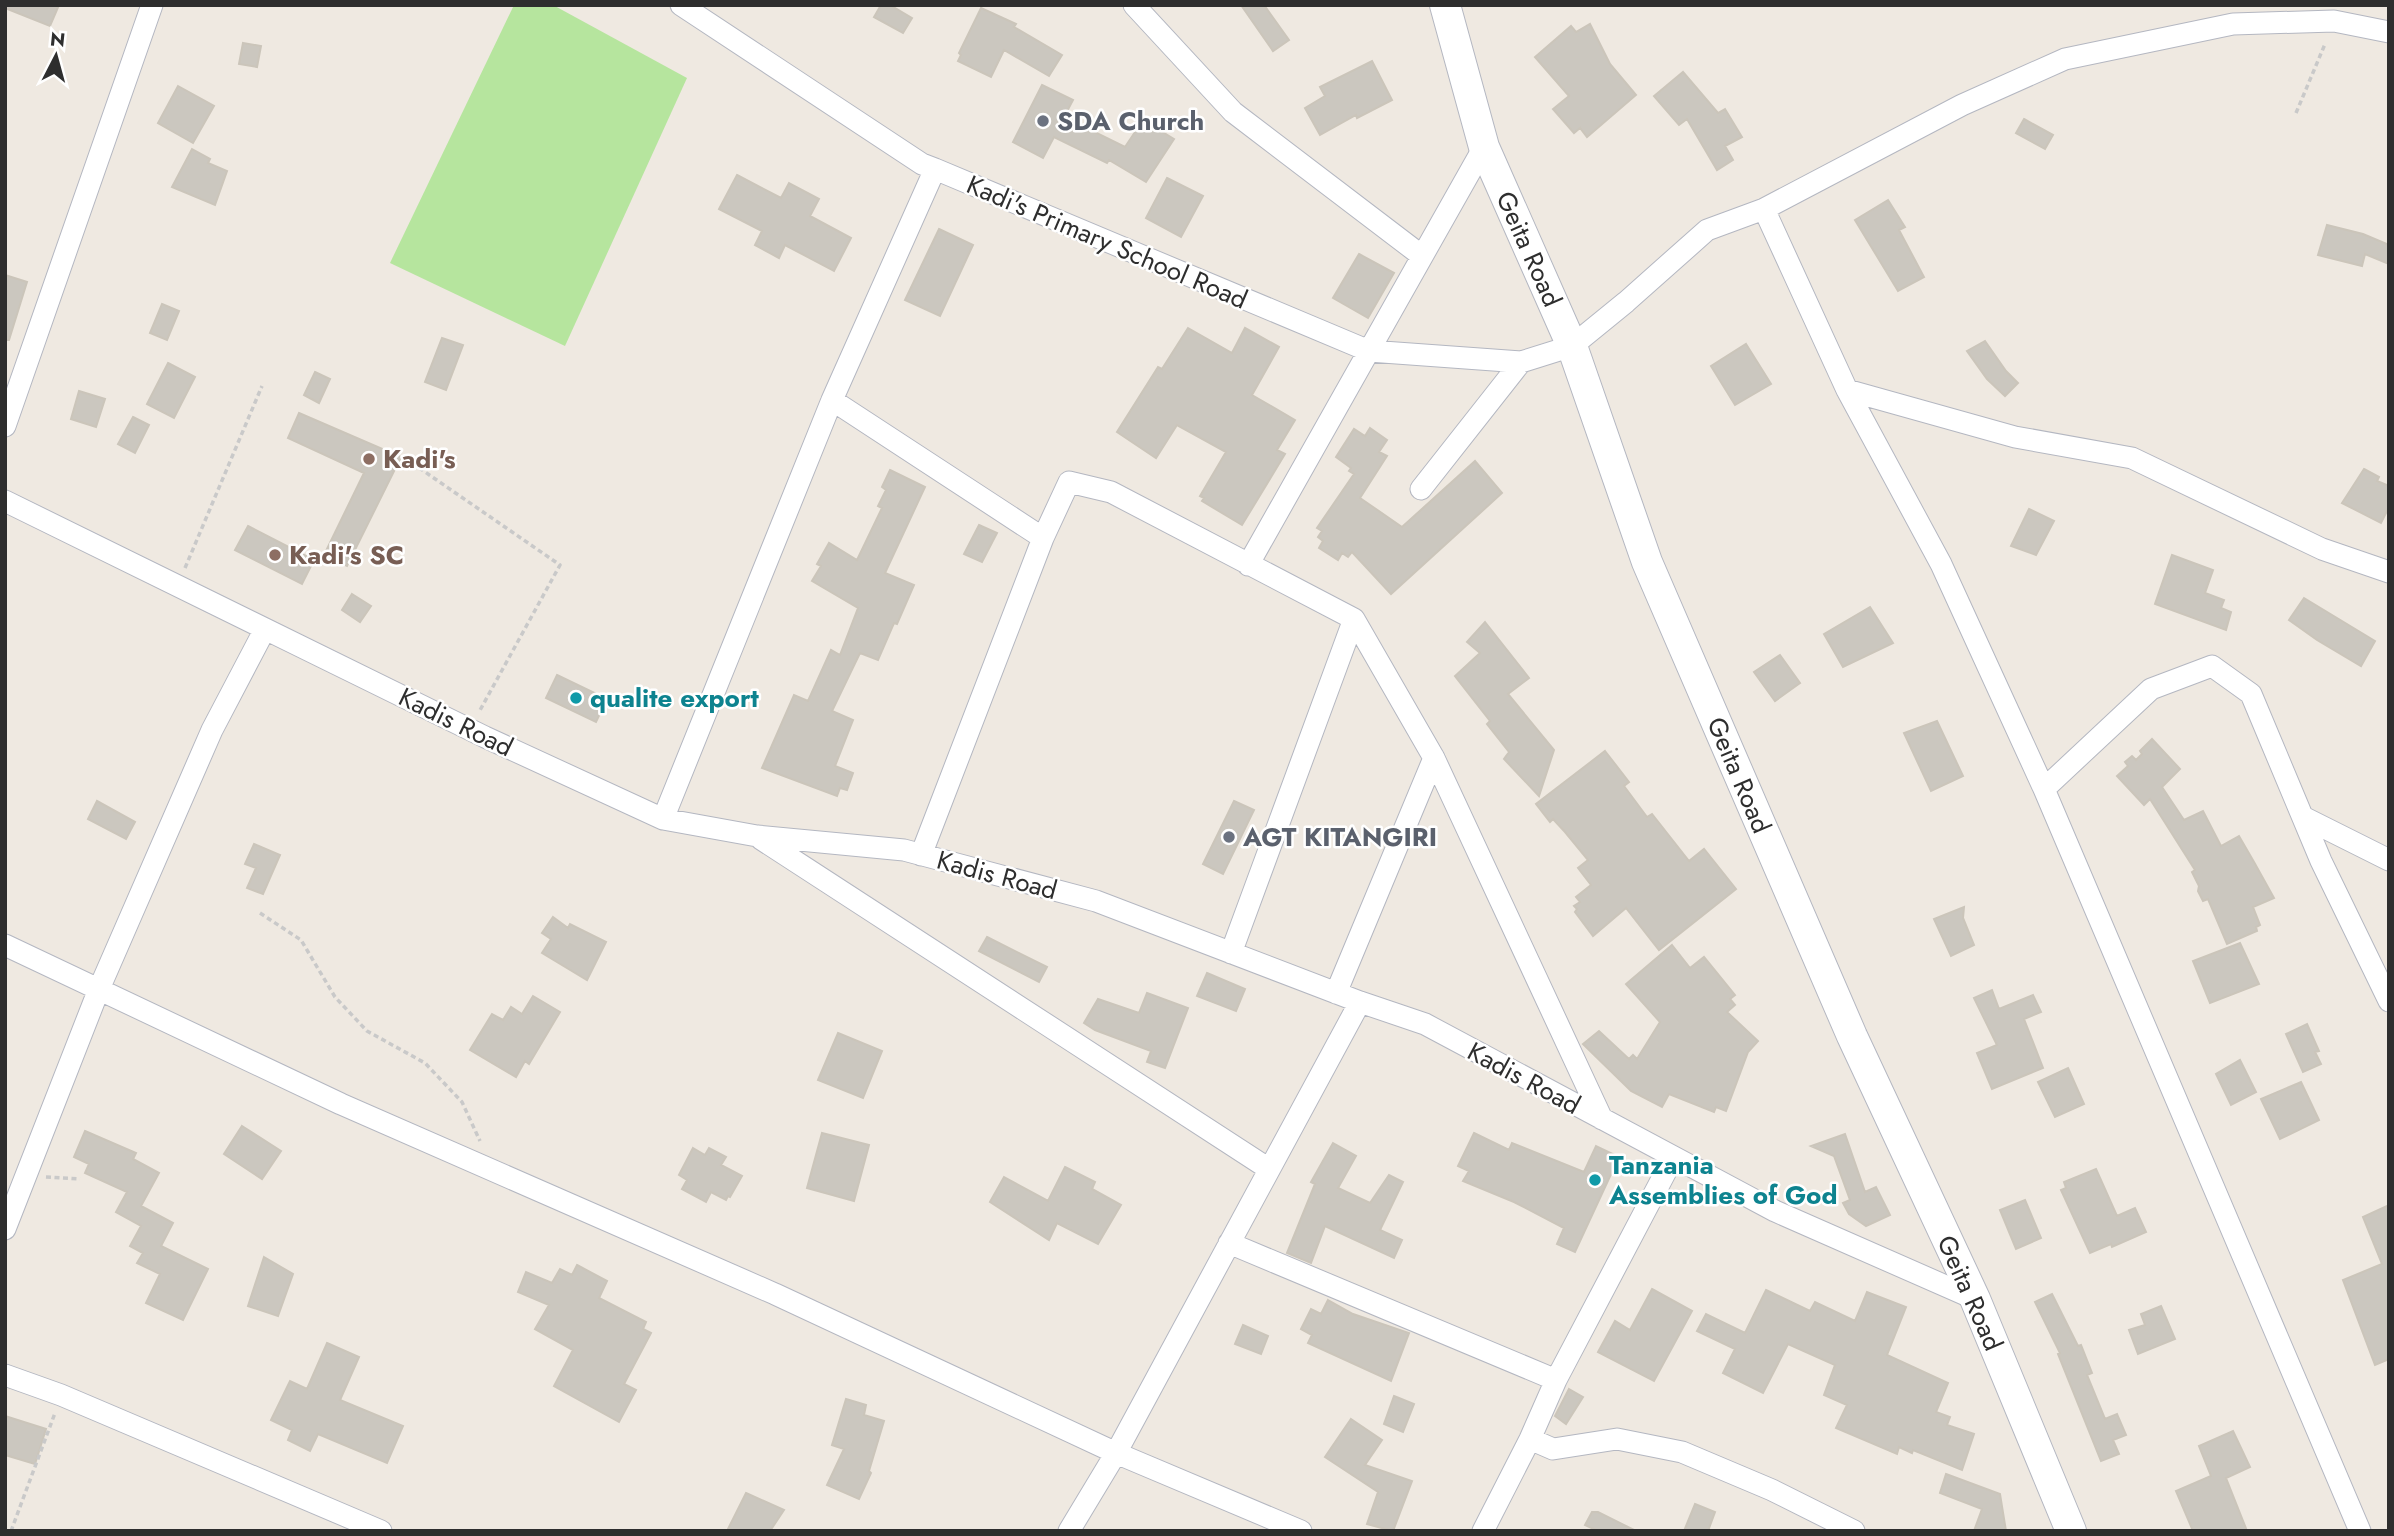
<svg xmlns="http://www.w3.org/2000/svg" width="2394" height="1536" font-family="Jost,sans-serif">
<rect width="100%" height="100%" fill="#efe9e1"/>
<path fill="#b6e59e" d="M514 5H553L687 78 565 346 390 263Z"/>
<path fill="#cbc7bf" stroke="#cbc5ba" stroke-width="2" d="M5 5H59L50 26 5 8Z
M881 5H890L912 18 903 33 874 17Z
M1241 5H1264L1289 40 1273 51Z
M981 8 1016 24 1014 27 1062 55 1049 76 1004 50 991 77 958 61 961 55 959 53Z
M1590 24 1610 64 1636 95 1587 137 1580 128 1574 133 1553 109 1569 96 1535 57 1571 26 1576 32Z
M243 43 261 46 257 67 239 64Z
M1372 61 1392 100 1357 118 1356 115 1320 135 1305 108 1325 96 1320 87Z
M1683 72 1718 113 1725 109 1742 137 1725 146 1733 160 1717 170 1687 119 1679 125 1654 96Z
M1042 85 1073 100 1064 117 1125 147 1143 120 1174 139 1146 182 1109 160 1107 163 1054 137 1043 158 1013 142Z
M178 86 214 106 193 143 158 123Z
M2024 119 2053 135 2045 149 2016 133Z
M192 149 210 159 208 163 227 171 215 205 172 187Z
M737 175 781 198 789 183 819 199 810 216 851 238 834 271 785 245 779 258 755 245 762 231 719 209Z
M1167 178 1203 196 1181 237 1146 218Z
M1888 200 1905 227 1899 230 1924 277 1898 291 1855 220Z
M2327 225 2363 234 2389 245V264L2365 254 2362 266 2318 255Z
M939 229 973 245 940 316 905 300Z
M1359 254 1394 273 1368 318 1333 298Z
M5 275 27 282 9 340H5Z
M162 304 179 311 167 340 150 333Z
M1188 328 1232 353 1245 328 1279 347 1252 395 1295 420 1277 450 1285 454 1242 525 1202 501 1204 498 1200 496 1226 452 1177 425 1156 458 1117 432 1158 367 1162 369Z
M442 338 463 345 446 390 425 382Z
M1985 341 2006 371 2018 383 2005 396 1987 379 1967 351Z
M1746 344 1771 384 1735 405 1711 366Z
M168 363 195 377 174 418 147 404Z
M315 372 330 379 319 403 304 395Z
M79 391 105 399 96 427 71 419Z
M299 413 401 457 347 566 324 555 364 473 288 438Z
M133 417 149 425 135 453 118 444Z
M1370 428 1387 440 1379 452 1387 456 1360 498 1402 527 1475 461 1502 493 1391 594 1352 552 1348 557 1342 553 1338 560 1319 548 1323 541 1318 537 1322 531 1317 528 1354 474 1349 471 1351 468 1336 457 1354 429 1365 436Z
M2364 469 2379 477 2377 481 2389 486V507L2381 523 2342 503Z
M890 470 925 487 885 573 914 585 897 624 894 623 878 660 860 653 832 711 853 720 835 766 853 773 847 790 840 788 837 796 762 768 794 695 808 701 831 650 840 655 858 608 812 581 821 566 817 564 829 543 857 560 882 508 878 506 886 490 882 487Z
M2029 509 2054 521 2036 555 2011 546Z
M979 525 997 533 982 562 964 554Z
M248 526 314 560 302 584 235 550Z
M2172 555 2213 570 2205 593 2224 600 2221 608 2231 612 2226 630 2155 604Z
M352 594 371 606 360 622 342 610Z
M2304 598 2375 641 2361 666 2317 640 2289 620Z
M1870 607 1893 643 1843 667 1824 634Z
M1485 622 1529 678 1508 694 1554 750 1539 796 1504 759 1509 752 1487 724 1490 721 1455 676 1480 653 1467 642Z
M1780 655 1800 683 1775 701 1754 672Z
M557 675 607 699 596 722 546 698Z
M1937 721 1963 776 1931 791 1904 733Z
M2152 739 2180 769 2162 787 2184 820 2203 811 2221 846 2239 836 2254 862 2274 898 2253 907 2260 925 2256 927 2257 931 2227 944 2208 899 2203 901 2198 891 2199 886 2192 872 2195 870 2150 799 2144 805 2117 776 2128 766 2125 762 2132 756 2136 760 2142 754 2140 751Z
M1605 751 1629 782 1624 786 1647 817 1652 814 1689 861 1704 849 1736 889 1659 950 1626 908 1593 936 1575 912 1577 909 1574 906 1580 902 1576 897 1591 885 1578 868 1588 860 1565 832 1553 819 1550 822 1536 804Z
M97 801 135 822 126 839 88 819Z
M1234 801 1254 810 1223 874 1203 864Z
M254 844 280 855 263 894 247 888 256 868 245 864Z
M1964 907 1963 918 1974 945 1951 956 1934 919Z
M553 917 568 928 570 924 606 942 587 980 542 953 551 939 542 933Z
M987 937 1047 967 1039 982 979 951Z
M2240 943 2259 984 2210 1003 2193 961Z
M1672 945 1690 968 1704 957 1735 995 1730 999 1735 1005 1727 1012 1758 1041 1748 1052 1726 1111 1716 1107 1714 1112 1669 1094 1662 1107 1631 1091 1583 1044 1599 1031 1629 1059 1633 1055 1637 1059 1660 1022 1626 984Z
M1207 973 1245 989 1236 1011 1197 996Z
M1992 990 1999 1009 2033 995 2041 1012 2024 1019 2043 1068 1992 1089 1977 1053 1997 1045 1974 998Z
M1147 993 1188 1008 1165 1068 1147 1062 1151 1051 1095 1030 1084 1023 1098 999 1139 1013Z
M533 996 560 1012 529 1064 525 1061 516 1077 470 1050 492 1014 503 1020 511 1007 522 1014Z
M2307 1024 2319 1051 2315 1052 2321 1064 2303 1072 2286 1034Z
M838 1033 882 1051 863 1098 818 1080Z
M2240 1060 2256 1092 2231 1105 2216 1074Z
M2068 1068 2084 1104 2055 1117 2038 1082Z
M2301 1082 2319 1120 2280 1139 2261 1099Z
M242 1126 281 1151 262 1179 224 1154Z
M85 1131 136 1153 133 1159 159 1173 141 1206 173 1223 161 1246 208 1269 183 1320 146 1303 160 1274 137 1263 143 1253 130 1246 141 1226 116 1212 127 1192 85 1173 89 1164 74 1157Z
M822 1133 869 1145 854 1201 807 1188Z
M1474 1133 1509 1150 1512 1143 1584 1172 1596 1146 1619 1157 1575 1252 1557 1244 1564 1228 1514 1202 1463 1181 1469 1171 1458 1166Z
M1845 1134 1865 1192 1876 1187 1890 1215 1866 1226 1849 1214 1843 1203 1850 1200 1834 1156 1811 1146Z
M1333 1143 1356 1156 1338 1188 1370 1203 1389 1175 1403 1182 1380 1230 1402 1240 1394 1258 1325 1226 1311 1263 1287 1253 1315 1184 1311 1182Z
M693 1148 705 1155 709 1148 726 1157 721 1165 742 1176 730 1197 728 1196 726 1200 711 1192 706 1202 682 1189 687 1180 679 1175Z
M1065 1167 1095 1182 1092 1189 1121 1205 1098 1244 1057 1223 1049 1240 990 1202 1004 1177 1048 1201Z
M2096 1169 2117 1216 2135 1208 2146 1232 2112 1247 2111 1244 2090 1253 2061 1190 2066 1188 2064 1182Z
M2025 1200 2041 1238 2016 1249 2000 1210Z
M2389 1205V1359L2375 1365 2343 1280 2382 1264 2363 1217Z
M264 1257 293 1274 278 1316 248 1306Z
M577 1265 607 1281 599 1298 646 1322 643 1329 651 1333 624 1384 636 1390 619 1422 554 1386 573 1350 535 1329 549 1305 518 1292 526 1272 552 1283 560 1269 572 1275Z
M1652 1289 1692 1311 1654 1381 1598 1352 1615 1321 1630 1330Z
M1766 1290 1810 1311 1815 1302 1855 1321 1867 1292 1906 1307 1887 1355 1948 1383 1936 1412 1950 1417 1947 1425 1974 1434 1962 1470 1913 1450 1912 1453 1899 1447 1897 1454 1836 1428 1847 1405 1824 1395 1835 1365 1788 1344 1763 1393 1723 1373 1735 1349 1697 1331 1706 1314 1745 1333Z
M2052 1294 2078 1346 2081 1345 2092 1373 2087 1375 2105 1419 2117 1414 2126 1435 2113 1440 2119 1454 2101 1461 2058 1354 2060 1353 2035 1302Z
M1328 1300 1353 1314 1409 1333 1391 1381 1308 1343 1312 1335 1301 1329 1311 1309 1321 1314Z
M2161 1306 2175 1339 2138 1354 2129 1330 2145 1325 2141 1314Z
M1243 1325 1268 1336 1261 1354 1235 1344Z
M327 1343 359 1357 340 1400 403 1426 387 1463 318 1434 310 1451 288 1440 292 1430 271 1420 290 1381 307 1389Z
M1569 1389 1583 1397 1566 1424 1555 1416Z
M1394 1396 1414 1404 1403 1432 1384 1424Z
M846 1399 866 1405 864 1415 884 1421 869 1471 871 1473 859 1499 827 1485 844 1449 832 1445Z
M5 1416 46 1429 35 1464 5 1455Z
M1351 1419 1382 1440 1365 1465 1412 1481 1393 1531 1367 1524 1378 1492 1325 1457Z
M2233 1431 2250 1467 2226 1478 2247 1531H2193L2176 1491 2211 1476 2199 1446Z
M1946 1474 2000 1494 2006 1531H1974L1982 1509 1940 1493Z
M746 1493 784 1510 770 1531H727Z
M1695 1504 1715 1512 1708 1531H1684Z
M1592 1512H1598L1636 1531H1598L1585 1525Z"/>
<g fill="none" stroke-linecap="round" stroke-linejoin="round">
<defs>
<path id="street" d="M681 5 922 164 935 169 1369 351 1521 362 1572 346 1626 302 1707 230 1764 209 1962 105 2065 59 2233 24 2334 21 2389 32
M1134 5 1233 112 1422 256
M1764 209 1847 390 1941 564 2044 789 2360 1531
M1847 390 2015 437 2132 458 2322 549 2389 572
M832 400 1043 538
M5 426 152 5
M1421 489 1521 362
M5 501 485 737 663 819 757 836 904 850 1096 901 1360 1002 1425 1024 1775 1211 1975 1299
M1248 565 1484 147
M2044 789 2151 689 2212 666 2251 694 2321 861 2389 1001
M2303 817 2389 860
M663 819 832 400 935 169
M761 839 1269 1169
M921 855 1043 538 1069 482 1111 492 1354 619 1434 758 1602 1119
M5 945 341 1104 775 1294 1116 1453 1301 1531
M1231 953 1354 619
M1336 993 1434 758
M5 1229 99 989 212 730 265 629
M1229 1243 1556 1380
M5 1375 61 1395 381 1531
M1530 1439 1553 1449 1617 1439 1682 1452 1772 1490 1854 1531
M1069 1531 1116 1453 1360 1002
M1483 1531 1530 1439 1556 1380 1673 1158"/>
<path id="secondary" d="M1445 5 1484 147 1572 346 1647 562 1852 1036 1975 1299 2071 1531"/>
</defs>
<use href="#street" stroke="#b4b7c1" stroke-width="23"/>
<use href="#secondary" stroke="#b4b7c1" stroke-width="32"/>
<path stroke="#c9c9c9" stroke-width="3.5" stroke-dasharray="5 3.5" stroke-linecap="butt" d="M2296 113 2325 44
M412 463 560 565 479 712
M185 568 262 386
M260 913 301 940 335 997 367 1031 425 1063 462 1102 480 1141
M46 1177 80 1179
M11 1531 55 1413"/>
<use href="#street" stroke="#fff" stroke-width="21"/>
<use href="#secondary" stroke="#fff" stroke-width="30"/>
</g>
<g fill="#6b7280" stroke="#fff" stroke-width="2.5">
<circle cx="1043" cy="121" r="7"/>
<circle cx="1229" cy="837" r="7"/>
</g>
<g fill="#8d6e63" stroke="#fff" stroke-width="2.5">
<circle cx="369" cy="459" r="7"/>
<circle cx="275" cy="555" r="7"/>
</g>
<g fill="#0f9aa8" stroke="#fff" stroke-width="2.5">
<circle cx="576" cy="698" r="7"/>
<circle cx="1595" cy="1180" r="7"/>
</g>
<g text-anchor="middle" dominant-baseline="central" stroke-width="5" stroke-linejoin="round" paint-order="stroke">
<g font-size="26" font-weight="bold" fill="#5b616d" stroke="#fff" text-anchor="start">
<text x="1057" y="121">SDA Church</text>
<text x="1243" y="837">AGT KITANGIRI</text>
</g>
<g font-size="26" fill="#2e2e2e" stroke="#fff">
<text transform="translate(1107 242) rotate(23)">Kadi's Primary School Road</text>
<text transform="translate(1529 249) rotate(66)">Geita Road</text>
<text transform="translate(456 722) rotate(26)">Kadis Road</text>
<text transform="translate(1739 775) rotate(67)">Geita Road</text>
<text transform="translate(997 875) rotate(15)">Kadis Road</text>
<text transform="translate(1524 1078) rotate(28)">Kadis Road</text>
<text transform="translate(1970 1293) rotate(66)">Geita Road</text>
</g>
<g font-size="26" font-weight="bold" fill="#785e54" stroke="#fff" text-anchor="start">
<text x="383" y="459">Kadi's</text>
<text x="289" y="555">Kadi's SC</text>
</g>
<g font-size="26" font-weight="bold" fill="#0d838f" stroke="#fff" text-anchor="start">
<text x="590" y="698">qualite export</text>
<text x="1609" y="1165">Tanzania<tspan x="1609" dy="30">Assemblies of God</tspan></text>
</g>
</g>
<rect width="2394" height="1536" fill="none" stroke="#2e2e2e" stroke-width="14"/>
<g transform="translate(56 56) rotate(6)" stroke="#ffffff" stroke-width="5" paint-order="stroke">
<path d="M0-5L12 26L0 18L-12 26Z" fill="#2e2e2e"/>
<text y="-10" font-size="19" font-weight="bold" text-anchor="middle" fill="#2e2e2e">N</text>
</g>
</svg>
